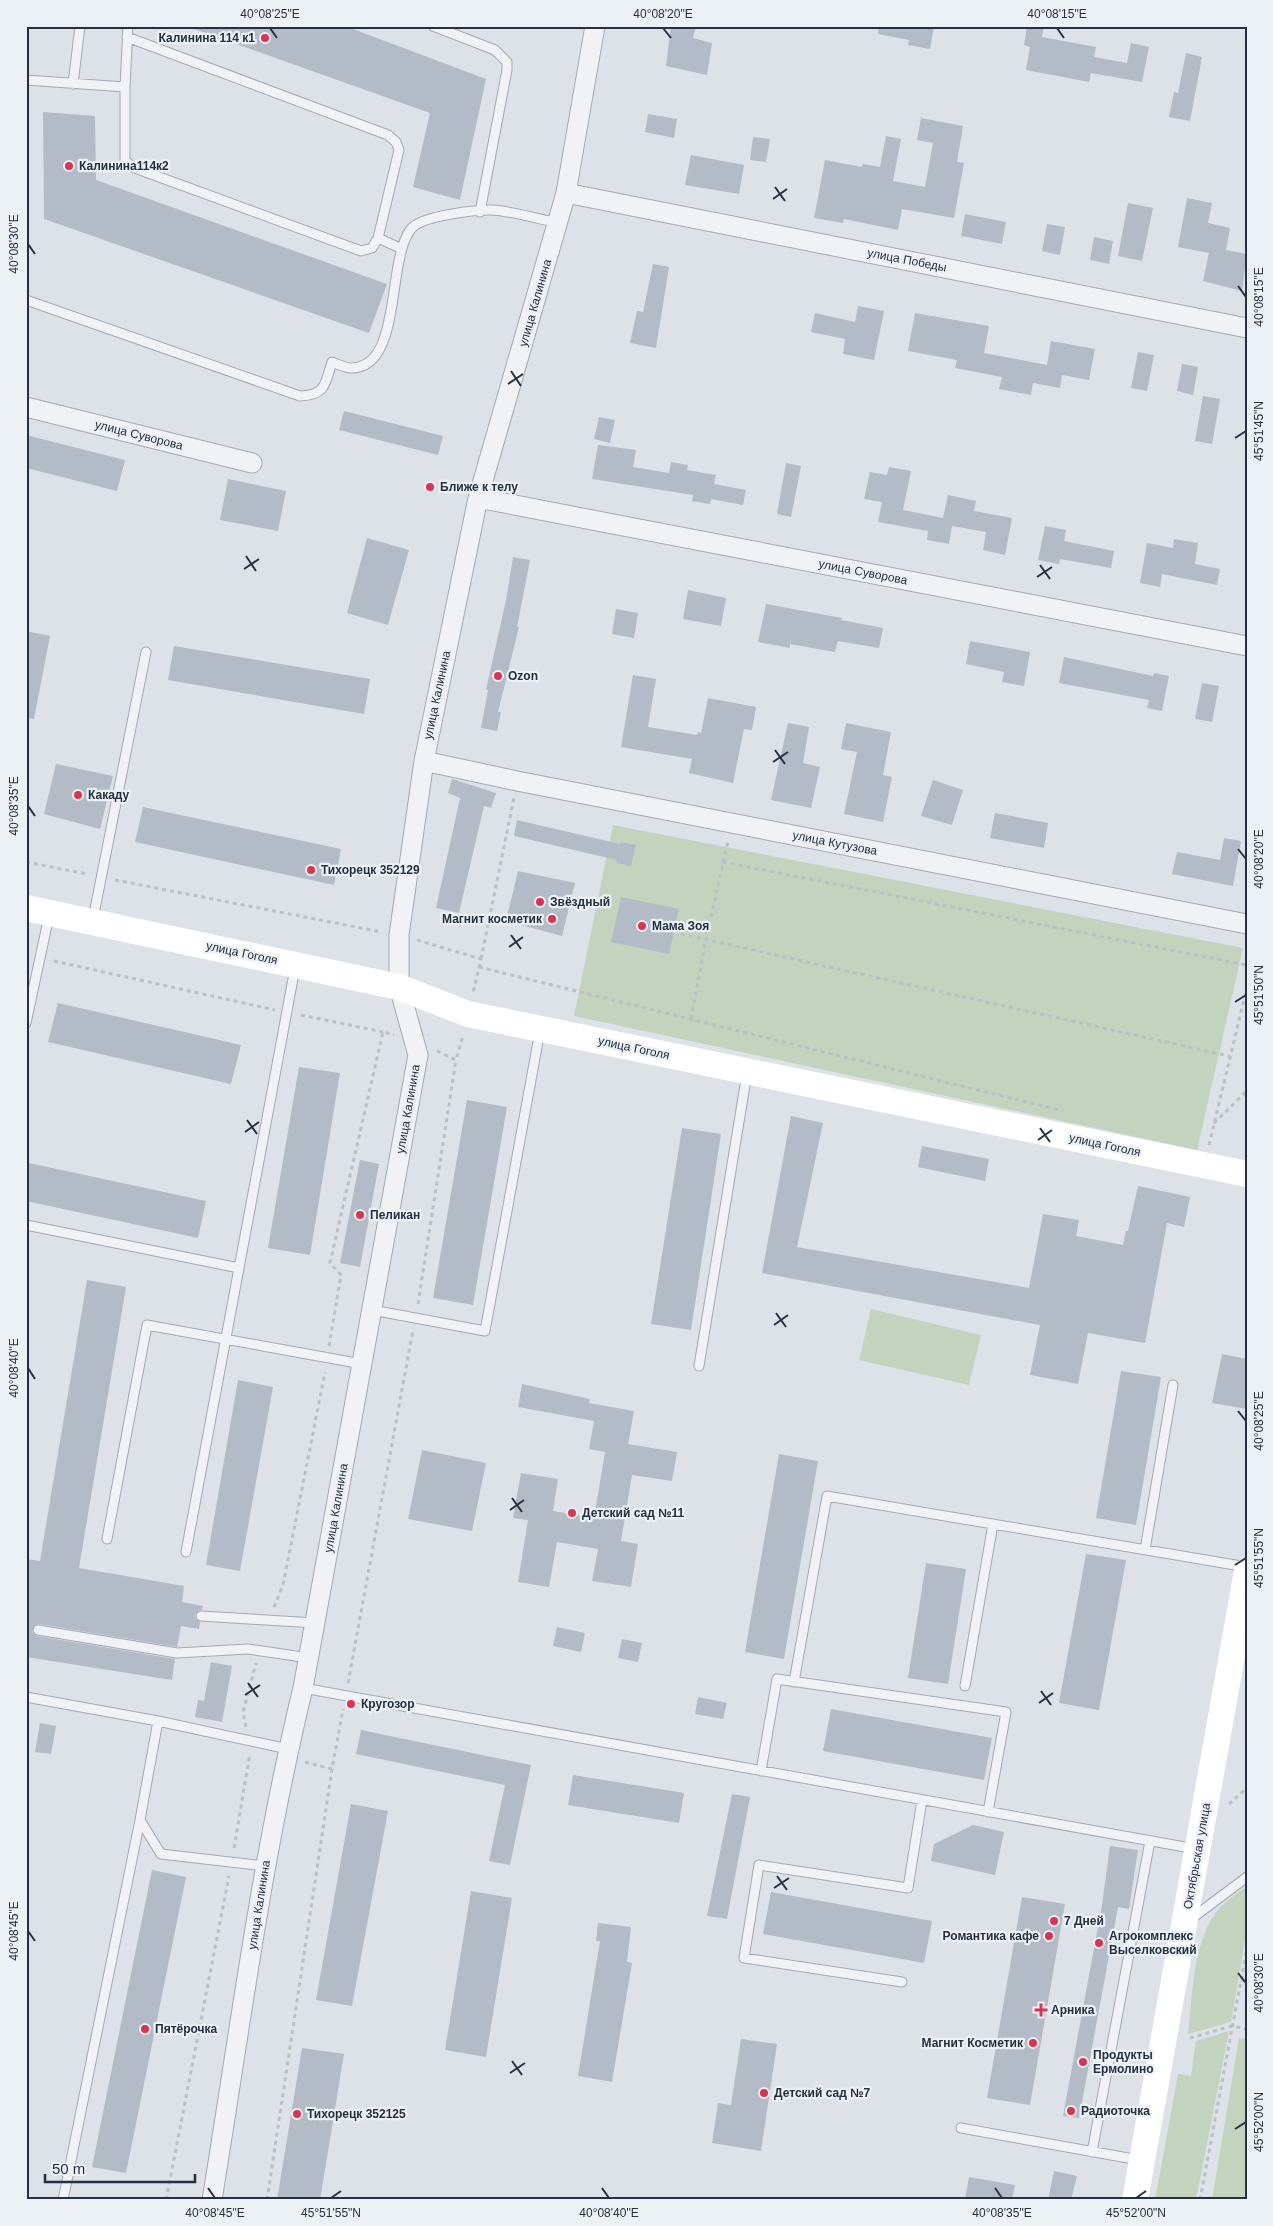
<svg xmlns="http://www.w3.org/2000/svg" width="1273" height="2226" font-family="Helvetica,sans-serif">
<rect width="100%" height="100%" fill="#dde2e8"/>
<path fill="#c3d3bd" d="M613 825 1243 948 1197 1150 574 1016Z
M871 1309 981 1335 969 1385 859 1360Z
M1247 1886V1929L1231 2022 1188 2034C1193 1995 1192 1947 1215 1914 1223 1903 1236 1894 1247 1886Z
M1229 2031 1196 2200H1155L1178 2074 1191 2076 1196 2041Z
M1239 2038 1247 2039V2200H1212Z"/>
<path fill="#b3bbc6" d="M194 26H345L486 79 460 200 413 187 430 113 194 29Z
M671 26H696L693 38 712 43 707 75 666 66Z
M879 26H934L930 49 908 45 909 40 878 34Z
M1027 26H1044L1042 37 1096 47 1094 57 1127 63 1131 43 1149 47 1142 82 1091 73 1089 82 1026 70 1030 47 1024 45Z
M1186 53 1202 57 1190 121 1169 117 1174 92 1178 93Z
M43 112 95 116 96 180 387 284 369 333 44 219Z
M648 114 677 119 674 138 645 132Z
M921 118 963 126 957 162 964 163 954 218 902 209 898 230 844 219 843 223 814 218 825 160 862 167 863 164 880 167 886 136 901 139 893 181 925 187 933 143 917 140Z
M753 137 770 139 766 162 750 160Z
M691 155 744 165 739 194 685 185Z
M1187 198 1212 203 1208 223 1230 228 1226 250 1247 254 1242 291 1203 281 1209 253 1178 247Z
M1128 203 1153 208 1142 261 1118 256Z
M965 214 1006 222 1002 244 961 236Z
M1047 224 1065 227 1060 255 1042 251Z
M1094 237 1113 241 1109 264 1090 260Z
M653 264 669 267 656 348 630 343 637 311 643 312Z
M858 306 884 311 874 360 843 354 845 339 811 332 815 313 855 322Z
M915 313 989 326 984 353 1047 365 1051 341 1095 349 1089 380 1062 375 1060 388 1033 383 1031 395 999 389 1002 377 955 368 957 360 908 351Z
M1138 352 1154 355 1147 391 1131 388Z
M1182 364 1198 367 1193 395 1177 391Z
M1203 396 1220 399 1212 444 1195 441Z
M344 411 443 436 438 455 339 430Z
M599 417 615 420 610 443 594 439Z
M26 435 125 460 117 491 26 468Z
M598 445 636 450 633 467 669 473 671 462 688 465 687 470 716 475 714 484 746 490 743 505 711 499 710 504 692 501 693 495 592 479Z
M786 463 801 466 791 517 777 514Z
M889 467 911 471 903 510 943 518 948 495 976 501 974 511 1012 518 1005 555 983 550 986 532 952 526 949 544 927 540 928 531 878 522 882 502 864 499 870 472 887 475Z
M228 479 286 491 278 531 220 520Z
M1045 526 1066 530 1064 541 1114 551 1111 568 1060 559 1059 564 1038 560Z
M367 538 409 550 388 625 347 613Z
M1174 539 1198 543 1195 564 1220 569 1217 585 1162 574 1160 587 1140 583 1147 543 1173 548Z
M513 557 530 560 517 627H519L498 712H501L497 731 481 728 488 690H486L506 600Z
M688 590 726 598 721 626 683 619Z
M766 604 842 618 841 620 883 628 879 648 838 641 835 652 790 644V648L758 642Z
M616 609 638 613 634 638 612 634Z
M26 631 50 636 34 719 26 718Z
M970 641 1030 652 1024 686 1002 682 1004 672 966 664Z
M174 646 370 679 364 714 168 680Z
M1064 657 1153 676 1154 673 1169 676 1162 711 1147 708 1149 700 1059 683Z
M633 675 656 679 648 727 697 735 698 732 701 733 708 698 756 707 752 730 744 729 733 783 689 773 692 759 621 747Z
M1202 683 1219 686 1212 722 1195 719Z
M788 723 809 727 803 763 820 767 811 808 771 800Z
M846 723 891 732 883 775 892 777 883 822 844 814 857 752 841 749Z
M56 764 113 776 100 829 44 814Z
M452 779 496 793 491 808 484 806 459 913 436 908 460 798 448 793Z
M933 780 963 790 952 825 921 816Z
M143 807 341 849 334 885 135 842Z
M995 813 1048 823 1044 848 990 838Z
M517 820 620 844 621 842 636 845 631 866 617 863V860L514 836Z
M1224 838 1241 841 1233 886 1172 874 1177 852 1220 860Z
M518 871 575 883 562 936 506 921Z
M621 897 679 909 669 954 611 942Z
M58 1003 241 1045 231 1084 48 1042Z
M299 1067 340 1073 310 1255 268 1248Z
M467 1100 507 1107 473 1305 433 1298Z
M791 1116 823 1123 797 1247 1029 1288 1043 1214 1079 1220 1076 1236 1123 1245 1126 1231H1128L1138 1186 1190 1197 1184 1227 1167 1223 1145 1343 1088 1333 1078 1384 1030 1375 1040 1325 762 1273Z
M682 1128 721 1134 691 1330 651 1324Z
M922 1146 989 1159 985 1181 918 1167Z
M360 1160 379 1164 360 1267 340 1263Z
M29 1163 206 1201 198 1238 26 1201V1175Z
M87 1280 126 1287 79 1568 184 1586 182 1602 203 1606 202 1610 198 1611 195 1615 196 1619 200 1622 199 1629 181 1626 177 1647 39 1624 34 1626 32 1632 37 1636 175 1659 172 1680 26 1657V1559L40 1561Z
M1222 1354 1247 1359V1409L1212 1403Z
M1121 1371 1161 1377 1136 1525 1096 1518Z
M238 1380 273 1387 240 1571 206 1565Z
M522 1384 590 1399 589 1403 634 1411 628 1444 677 1452 672 1481 632 1475 621 1541 638 1544 631 1587 592 1581 598 1549 557 1542 549 1587 518 1582 528 1520 513 1518 521 1473 558 1479 553 1511 594 1518 605 1452 589 1449 594 1421 518 1407Z
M422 1450 486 1463 472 1531 408 1519Z
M779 1454 818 1461 784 1659 745 1652Z
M1086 1554 1126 1560 1099 1710 1059 1703Z
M926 1563 966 1569 948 1684 908 1678Z
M557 1627 585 1633 581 1652 553 1646Z
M622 1639 642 1643 638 1662 618 1658Z
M211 1662 232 1666 222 1722 195 1717 198 1700 204 1701Z
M698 1697 727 1703 723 1719 695 1714Z
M831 1709 992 1738 984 1780 823 1751Z
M40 1723 56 1726 51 1754 35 1752Z
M361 1730 531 1765 510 1865 489 1861 505 1785 356 1754Z
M573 1775 684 1793 679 1823 568 1805Z
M732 1794 750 1797 727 1919 707 1916Z
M351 1804 388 1811 352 2006 316 2000Z
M973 1825 1004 1832 995 1875 931 1861 934 1844Z
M1110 1846 1138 1850 1129 1909 1118 1907 1079 2118 1063 2116 1102 1905Z
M152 1870 186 1877 126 2173 92 2167Z
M471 1891 512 1898 486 2057 445 2050Z
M771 1892 932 1921 924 1963 763 1934Z
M1022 1897 1065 1904 1030 2105 987 2098Z
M598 1923 631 1927 627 1962 632 1963 612 2082 578 2076 600 1941H596Z
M741 2039 777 2044 761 2151 712 2143 718 2103 731 2105Z
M302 2048 344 2054 320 2200H277Z
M1054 2171 1077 2176 1071 2200H1048Z
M969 2177 1015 2185 1012 2200H965Z"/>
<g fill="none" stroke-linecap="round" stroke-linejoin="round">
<defs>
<path id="service" d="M433 26 495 50 507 62V70L480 212
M26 80 125 87V160L132 167 361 251 372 248 378 238 399 150 396 142 388 135 127 37
M73 84 80 26
M125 87 128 26
M378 238 402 249
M26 300 300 396C326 395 325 384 332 362 338 364 345 368 351 368 403 368 386 260 411 229 422 215 484 208 502 211 521 214 540 219 558 223
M93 919 146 652
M26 1023 49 916
M26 1225 239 1268
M372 1310 485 1331 540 1031
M699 1366 747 1073
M107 1539 147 1325 362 1364
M1145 1550 1173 1385
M186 1552 295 968
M201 1616 315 1623
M38 1630 177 1653 248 1649 309 1658
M794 1682 827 1496 1247 1567
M965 1686 993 1524
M303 1688 1196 1849
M26 1697 158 1721 288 1749
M158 1721 140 1820 161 1854 265 1866
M761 1771 777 1679 1006 1712 988 1812
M1191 1919 1247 1877
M902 1982 744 1958 759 1865 908 1888 922 1800
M961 2128 1139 2160
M1092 2152 1150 1841
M63 2200 140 1820"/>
<path id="minor" d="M566 193 1247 328
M26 407 252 463
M478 498 1247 646
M424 761 517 781 1247 924
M212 2200C240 2029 262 1856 303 1688L418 1055 399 987V935L424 761 478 498 566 193 595 26"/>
</defs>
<use href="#service" stroke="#a2a9b3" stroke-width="11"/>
<use href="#minor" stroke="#a2a9b3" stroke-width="21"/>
<path stroke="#bbc0c7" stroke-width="3" stroke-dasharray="4 4" stroke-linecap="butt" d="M26 862 87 874
M723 862 1247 965
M115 880 382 932
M681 934 1229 1056
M417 940 481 959 473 993
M481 959 514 798
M54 961 275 1010
M479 967 1063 1111
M301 1015 383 1032
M691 1019 706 939 728 841
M437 1051 456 1060 463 1035
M1214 1123 1246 1092 1247 1087
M1209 1145 1247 987
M418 1304 456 1060
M329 1346 341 1275 330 1263 383 1032 394 1035
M274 1607 283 1585 325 1372
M348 1683 413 1330
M246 1727 243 1712 256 1663
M305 1762 332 1769
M1229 1804 1247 1788
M234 1848 250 1753
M1241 1980 1247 1981
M1190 2038 1232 2026 1247 2029
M166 2200 229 1876
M267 2200 332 1769 343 1709
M1200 2200 1247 1948"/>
<use href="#service" stroke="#f0f2f6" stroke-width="9"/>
<use href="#minor" stroke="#f0f2f6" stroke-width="19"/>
<path stroke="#fff" stroke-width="26" d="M26 908 399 987 468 1014 1247 1174
M1135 2200 1247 1571"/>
</g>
<path fill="none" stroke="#253041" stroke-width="2" d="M270 28 277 38M663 28 671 38M1057 28 1064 38M775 187 785 201M773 199 787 189M28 244 35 254M1238 286 1246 297M511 371 521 386M508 384 523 374M1235 438 1246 431M246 556 256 571M1040 565 1050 579M244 569 259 559M1037 577 1052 567M775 750 785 764M773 762 788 752M28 806 35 816M1238 849 1246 859M511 935 521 949M509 947 523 937M1235 1002 1246 995M247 1120 257 1134M1040 1128 1050 1142M245 1132 259 1122M1038 1140 1052 1130M776 1313 786 1327M774 1325 788 1315M28 1368 35 1379M1238 1411 1246 1421M512 1498 522 1512M510 1510 524 1500M1235 1565 1246 1558M248 1683 258 1697M1041 1691 1051 1705M245 1695 260 1685M1039 1703 1053 1693M777 1876 787 1890M774 1888 789 1878M28 1931 35 1941M1238 1973 1246 1983M512 2061 522 2075M510 2073 525 2063M1235 2129 1246 2122M208 2188 215 2198M602 2188 609 2198M995 2188 1002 2198M331 2198 341 2191M1136 2198 1146 2191"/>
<g fill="#dc3351" stroke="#ecf1f6" stroke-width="2">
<circle cx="265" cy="38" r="5"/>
<circle cx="69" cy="166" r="5"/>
<circle cx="430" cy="487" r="5"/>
<circle cx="498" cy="676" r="5"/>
<circle cx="78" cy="795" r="5"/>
<circle cx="311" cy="870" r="5"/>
<circle cx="540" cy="902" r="5"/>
<circle cx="552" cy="919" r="5"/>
<circle cx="642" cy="926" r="5"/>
<circle cx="360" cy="1215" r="5"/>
<circle cx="572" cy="1513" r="5"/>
<circle cx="351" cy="1704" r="5"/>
<circle cx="1054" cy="1921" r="5"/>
<circle cx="1049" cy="1936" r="5"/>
<circle cx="1099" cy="1943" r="5"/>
<path d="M1038.5 2002.5h5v5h5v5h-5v5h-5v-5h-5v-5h5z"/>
<circle cx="145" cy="2029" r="5"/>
<circle cx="1033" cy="2043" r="5"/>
<circle cx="1083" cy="2062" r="5"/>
<circle cx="764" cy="2093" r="5"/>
<circle cx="1071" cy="2111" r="5"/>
<circle cx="297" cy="2114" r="5"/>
</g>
<g text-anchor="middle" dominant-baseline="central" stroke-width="4.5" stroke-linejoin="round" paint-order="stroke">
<g font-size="12" font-weight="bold" fill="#253041" stroke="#ecf1f6" text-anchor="start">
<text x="255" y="38" text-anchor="end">Калинина 114 к1</text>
<text x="79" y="166">Калинина114к2</text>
<text x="440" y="487">Ближе к телу</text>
<text x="508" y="676">Ozon</text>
<text x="88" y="795">Какаду</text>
<text x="321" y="870">Тихорецк 352129</text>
<text x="550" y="902">Звёздный</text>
<text x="542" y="919" text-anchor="end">Магнит косметик</text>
<text x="652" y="926">Мама Зоя</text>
<text x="370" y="1215">Пеликан</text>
<text x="582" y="1513">Детский сад №11</text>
<text x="361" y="1704">Кругозор</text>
<text x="1064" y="1921">7 Дней</text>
<text x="1039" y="1936" text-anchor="end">Романтика кафе</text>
<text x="1109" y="1936">Агрокомплекс<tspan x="1109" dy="14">Выселковский</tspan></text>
<text x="1051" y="2010">Арника</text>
<text x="155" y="2029">Пятёрочка</text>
<text x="1023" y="2043" text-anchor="end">Магнит Косметик</text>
<text x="1093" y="2055">Продукты<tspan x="1093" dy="14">Ермолино</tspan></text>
<text x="774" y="2093">Детский сад №7</text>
<text x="1081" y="2111">Радиоточка</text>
<text x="307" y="2114">Тихорецк 352125</text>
</g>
<g font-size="12" fill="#253041" stroke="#ecf1f6">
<text transform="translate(907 260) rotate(11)">улица Победы</text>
<text transform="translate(535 303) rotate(-74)">улица Калинина</text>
<text transform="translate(139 435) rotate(14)">улица Суворова</text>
<text transform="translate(863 572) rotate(11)">улица Суворова</text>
<text transform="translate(437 695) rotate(-78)">улица Калинина</text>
<text transform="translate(835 843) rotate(11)">улица Кутузова</text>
<text transform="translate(242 953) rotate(12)">улица Гоголя</text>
<text transform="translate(634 1048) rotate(12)">улица Гоголя</text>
<text transform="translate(408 1109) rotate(-80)">улица Калинина</text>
<text transform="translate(1105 1145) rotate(12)">улица Гоголя</text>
<text transform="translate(336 1508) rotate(-80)">улица Калинина</text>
<text transform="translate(1197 1856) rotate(-80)">Октябрьская улица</text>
<text transform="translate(259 1905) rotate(-81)">улица Калинина</text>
</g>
</g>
<rect width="1273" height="2226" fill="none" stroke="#ecf1f6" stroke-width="55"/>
<path d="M45 2174v8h150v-8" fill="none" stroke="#253041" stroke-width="2.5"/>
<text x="52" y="2174" font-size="15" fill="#253041" stroke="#ecf1f6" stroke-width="4" paint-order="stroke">50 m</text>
<rect x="28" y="28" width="1218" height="2170" fill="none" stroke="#253041" stroke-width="2"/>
<g font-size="12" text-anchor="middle" fill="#253041">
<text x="270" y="18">40°08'25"E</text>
<text x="663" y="18">40°08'20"E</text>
<text x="1057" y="18">40°08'15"E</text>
<text transform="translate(14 244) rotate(-90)" y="4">40°08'30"E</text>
<text transform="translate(1259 297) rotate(-90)" y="4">40°08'15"E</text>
<text transform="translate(1259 431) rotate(-90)" y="4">45°51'45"N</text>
<text transform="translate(14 806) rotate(-90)" y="4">40°08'35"E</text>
<text transform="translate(1259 859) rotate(-90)" y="4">40°08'20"E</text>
<text transform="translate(1259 995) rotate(-90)" y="4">45°51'50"N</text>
<text transform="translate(14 1368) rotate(-90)" y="4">40°08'40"E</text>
<text transform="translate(1259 1421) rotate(-90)" y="4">40°08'25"E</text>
<text transform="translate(1259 1558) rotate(-90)" y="4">45°51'55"N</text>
<text transform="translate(14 1931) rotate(-90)" y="4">40°08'45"E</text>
<text transform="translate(1259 1983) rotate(-90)" y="4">40°08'30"E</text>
<text transform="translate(1259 2122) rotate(-90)" y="4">45°52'00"N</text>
<text x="215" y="2217">40°08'45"E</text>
<text x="331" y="2217">45°51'55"N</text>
<text x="609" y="2217">40°08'40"E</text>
<text x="1002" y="2217">40°08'35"E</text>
<text x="1136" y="2217">45°52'00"N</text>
</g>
</svg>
